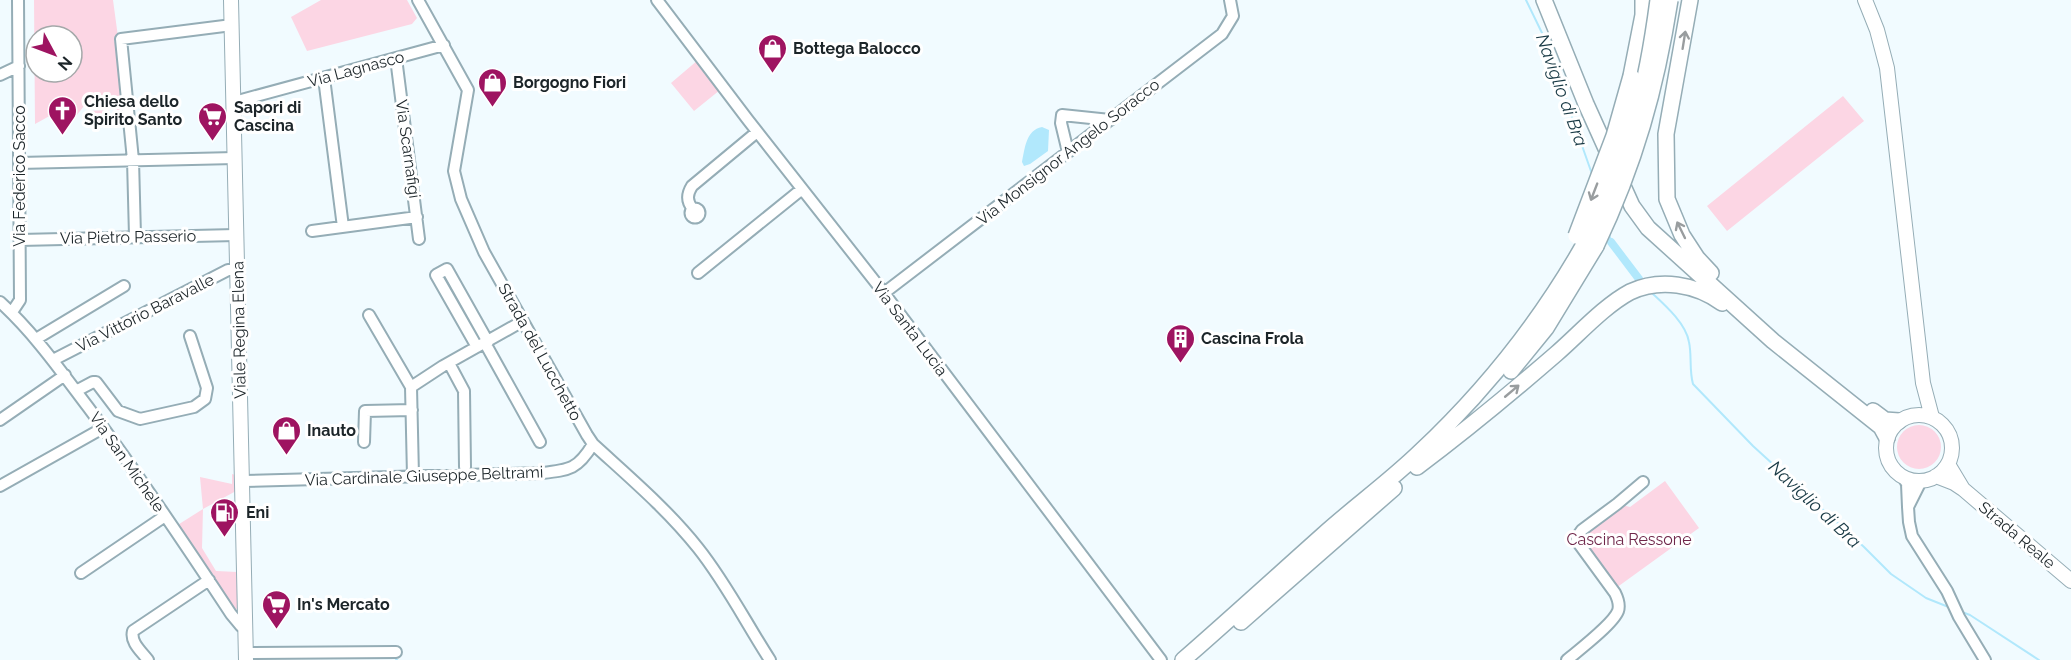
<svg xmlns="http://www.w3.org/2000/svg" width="2071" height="660" font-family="Raleway,sans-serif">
<rect width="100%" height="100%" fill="#f1fbff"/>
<path fill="#fcd6e4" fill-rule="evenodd" d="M34 0H113L118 37H114V42L119 43 123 114 117 115 116 103 84 106 76 116 69 112V105H55V113L35 124ZM36 36H72V72H36Z
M321 0H407L417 18 412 24 307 51 291 17Z
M698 60 720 90 694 111 671 83Z
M1843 96 1864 121 1727 231 1707 206Z
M109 110 110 122 87 123V111Z
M1897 447a22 22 0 1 1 44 0a22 22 0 1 1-44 0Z
M232 474 235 475 236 491 203 509 202 548 216 571 237 572V609L234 608 176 526 203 509 200 477 232 484Z
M1665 481 1699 528 1616 588 1579 537 1622 505 1630 507Z"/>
<path fill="#b1e8fc" d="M1042 127 1049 130 1048 151 1030 164 1024 166 1022 162C1025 148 1026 130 1042 127Z"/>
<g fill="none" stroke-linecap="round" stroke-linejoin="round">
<path stroke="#b1e8fc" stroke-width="2" d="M1526 0 1543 35 1592 174
M1609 234 1611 242
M1653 294C1666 306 1686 324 1689 342 1692 356 1689 370 1693 384L1753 446 1864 547 1891 574 1926 598 1951 608
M1962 612 1970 615 2039 660
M396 659 397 660"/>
<path stroke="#b1e8fc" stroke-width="8" d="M1611 242 1639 279"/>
<defs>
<path id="minor" d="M418 0 468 90 454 171 461 199 484 252 587 435 593 444C629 477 667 509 698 548 726 583 746 623 770 660
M657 0 748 120 884 293 1161 660
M396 58 419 239
M0 75 19 66
M324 78 343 227
M234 102 444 45
M1068 152 1061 123 1062 115 1110 120
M19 163 235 158
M690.5 213a4.5 4.5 0 1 1 9 0a4.5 4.5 0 1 1-9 0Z
M693 209C686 201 687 194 692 186L757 132
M312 231 417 217
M135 236 133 160 121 39 232 25
M20 240 236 235
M698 273 802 189
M884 293 1222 34 1233 16 1230 0
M0 302C34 333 60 370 88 407 138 474 185 544 231 614L241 626 246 628
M12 312 20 300 18 0
M369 315 411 387 443 366 523 321
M36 339 124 286
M485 343 540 442
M477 347 436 275 447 269 488 342
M53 360 228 270H237
M449 363 464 391 465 467
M411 387 413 476
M76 391 93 382H96L118 411 140 419 194 407 205 399 207 388 190 336
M0 420 65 375
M364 442 365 411 412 410
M1904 478 1907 484 1908 507 1921 481
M243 481 542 473C570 470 578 469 593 444
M0 486 103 428
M1908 507 1909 522 1912 536 1947 591 1959 617 1985 660
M81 573 165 516
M246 653 396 652
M148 660C141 651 130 642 133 631L209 580
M1567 660C1579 650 1613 624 1618 611 1620 605 1618 599 1615 593L1577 541V537L1582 530 1617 504 1643 482"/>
<path id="major" d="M231 0 246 660
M1865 0 1877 30 1887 68 1923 383 1932 417
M1886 448a33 33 0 1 1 66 0a33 33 0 1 1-66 0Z
M1936 476 1954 483 1963 489 1948 464
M1963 489 2071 581"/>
<path id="highway" d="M1544 0 1586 104 1632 206 1648 228 1773 341 1881 427 1887 438
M1690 0 1666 134 1667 199 1682 235 1697 258 1711 273
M1631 76 1643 15V0
M1511 371 1546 328 1596 246
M1873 411 1885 420 1899 421
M1417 467C1465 431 1511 393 1556 354 1579 334 1604 306 1630 292 1660 278 1696 284 1722 303
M1241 622 1394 488
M1183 660C1230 619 1276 577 1323 535 1354 507 1389 482 1420 452 1486 390 1541 321 1586 241"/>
</defs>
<use href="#minor" stroke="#95adb6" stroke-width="14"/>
<use href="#major" stroke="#95adb6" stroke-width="16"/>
<use href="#highway" stroke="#95adb6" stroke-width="18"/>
<use href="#minor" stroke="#fff" stroke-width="10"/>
<use href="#major" stroke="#fff" stroke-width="14"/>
<use href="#highway" stroke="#fff" stroke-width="15"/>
<defs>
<path id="highway-bridge" d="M1576 236 1614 136 1631 76
M1586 241C1604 200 1624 157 1636 113 1647 76 1653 38 1658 0
M1596 246C1635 164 1656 89 1670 0"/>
</defs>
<use href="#highway-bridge" stroke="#95adb6" stroke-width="18" stroke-linecap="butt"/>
<use href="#highway-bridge" stroke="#fff" stroke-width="15"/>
</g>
<defs><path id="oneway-shaft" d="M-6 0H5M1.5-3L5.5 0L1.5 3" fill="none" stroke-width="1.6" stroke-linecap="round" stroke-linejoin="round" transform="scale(1.5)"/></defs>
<g stroke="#999d9f">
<use href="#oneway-shaft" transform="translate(1684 40) rotate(-81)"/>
<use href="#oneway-shaft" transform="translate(1594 192) rotate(111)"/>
<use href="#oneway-shaft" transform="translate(1681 230) rotate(-116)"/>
<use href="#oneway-shaft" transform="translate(1512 391) rotate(-40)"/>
</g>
<defs>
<symbol id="shop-pin" viewBox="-11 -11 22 30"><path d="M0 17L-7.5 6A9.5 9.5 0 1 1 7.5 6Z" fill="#9e1461" stroke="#fff"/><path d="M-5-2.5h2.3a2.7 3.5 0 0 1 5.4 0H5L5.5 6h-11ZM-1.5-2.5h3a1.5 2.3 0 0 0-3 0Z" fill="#fff"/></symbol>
<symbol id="church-pin" viewBox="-11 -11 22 30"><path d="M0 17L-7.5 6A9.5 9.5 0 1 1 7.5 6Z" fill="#9e1461" stroke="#fff"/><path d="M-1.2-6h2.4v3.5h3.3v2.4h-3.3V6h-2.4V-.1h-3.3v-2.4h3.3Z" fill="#fff"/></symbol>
<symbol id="supermarket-pin" viewBox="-11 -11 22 30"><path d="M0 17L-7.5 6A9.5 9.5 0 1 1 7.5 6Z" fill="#9e1461" stroke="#fff"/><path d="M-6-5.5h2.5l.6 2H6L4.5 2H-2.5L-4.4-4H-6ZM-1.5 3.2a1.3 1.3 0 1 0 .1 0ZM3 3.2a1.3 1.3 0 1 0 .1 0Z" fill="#fff"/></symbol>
<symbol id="building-pin" viewBox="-11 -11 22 30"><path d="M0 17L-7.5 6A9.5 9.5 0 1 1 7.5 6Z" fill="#9e1461" stroke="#fff"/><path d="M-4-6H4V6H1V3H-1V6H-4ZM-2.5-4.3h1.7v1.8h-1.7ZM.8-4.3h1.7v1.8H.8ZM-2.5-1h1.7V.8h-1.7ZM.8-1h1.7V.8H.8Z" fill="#fff"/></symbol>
<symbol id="fuel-pin" viewBox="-11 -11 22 30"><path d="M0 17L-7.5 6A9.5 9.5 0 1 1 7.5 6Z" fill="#9e1461" stroke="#fff"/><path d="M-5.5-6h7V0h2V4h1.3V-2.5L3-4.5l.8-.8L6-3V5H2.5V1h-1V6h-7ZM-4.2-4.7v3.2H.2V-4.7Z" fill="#fff"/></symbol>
</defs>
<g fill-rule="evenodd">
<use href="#shop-pin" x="756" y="32" width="33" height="45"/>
<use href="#shop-pin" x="476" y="66" width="33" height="45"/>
<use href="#church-pin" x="46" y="94" width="33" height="45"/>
<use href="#supermarket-pin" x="196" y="100" width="33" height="45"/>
<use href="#building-pin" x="1164" y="322" width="33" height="45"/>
<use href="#shop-pin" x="270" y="414" width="33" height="45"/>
<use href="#fuel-pin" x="208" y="496" width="33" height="45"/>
<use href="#supermarket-pin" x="260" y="588" width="33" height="45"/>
</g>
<g text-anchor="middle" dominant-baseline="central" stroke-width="6" stroke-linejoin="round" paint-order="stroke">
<g font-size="16" font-weight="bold" fill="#1c2529" stroke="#fff" text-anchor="start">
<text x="793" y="48">Bottega Balocco</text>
<text x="513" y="82">Borgogno Fiori</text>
<text x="84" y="101">Chiesa dello<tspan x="84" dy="18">Spirito Santo</tspan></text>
<text x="234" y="107">Sapori di<tspan x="234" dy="18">Cascina</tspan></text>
<text x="1201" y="338">Cascina Frola</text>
<text x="307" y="430">Inauto</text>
<text x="246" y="512">Eni</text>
<text x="297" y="604">In's Mercato</text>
</g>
<g font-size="16" fill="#1c2529" stroke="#fff">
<text transform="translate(356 69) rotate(-15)">Via Lagnasco</text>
<text transform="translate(408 149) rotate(82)">Via Scarnafigi</text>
<text transform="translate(1068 152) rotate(-38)">Via Monsignor Angelo Soracco</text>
<text transform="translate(19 176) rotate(-90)">Via Federico Sacco</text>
<text transform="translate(128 237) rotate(-1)">Via Pietro Passerio</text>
<text transform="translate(145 313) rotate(-27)">Via Vittorio Baravalle</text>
<text transform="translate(910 329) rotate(53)">Via Santa Lucia</text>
<text transform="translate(239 330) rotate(-91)">Viale Regina Elena</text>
<text transform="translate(540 352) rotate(61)">Strada del Lucchetto</text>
<text transform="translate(127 462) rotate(55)">Via San Michele</text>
<text transform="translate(424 476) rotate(-2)">Via Cardinale Giuseppe Beltrami</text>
<text transform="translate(2017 535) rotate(40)">Strada Reale</text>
</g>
<g font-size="16" fill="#6f274a" stroke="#fff">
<text x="1629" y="539">Cascina Ressone</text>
</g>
<g font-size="18" font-style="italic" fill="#193a45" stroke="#fff">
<text transform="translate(1562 90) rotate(70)">Naviglio di Bra</text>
<text transform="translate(1815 504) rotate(43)">Naviglio di Bra</text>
</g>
</g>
<g transform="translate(54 54) rotate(131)"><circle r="28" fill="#ffffff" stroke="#a4a8a9" stroke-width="1.5"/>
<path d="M0-4.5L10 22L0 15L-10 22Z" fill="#9e1461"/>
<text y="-9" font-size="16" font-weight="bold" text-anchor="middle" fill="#1c2529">N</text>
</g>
</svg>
